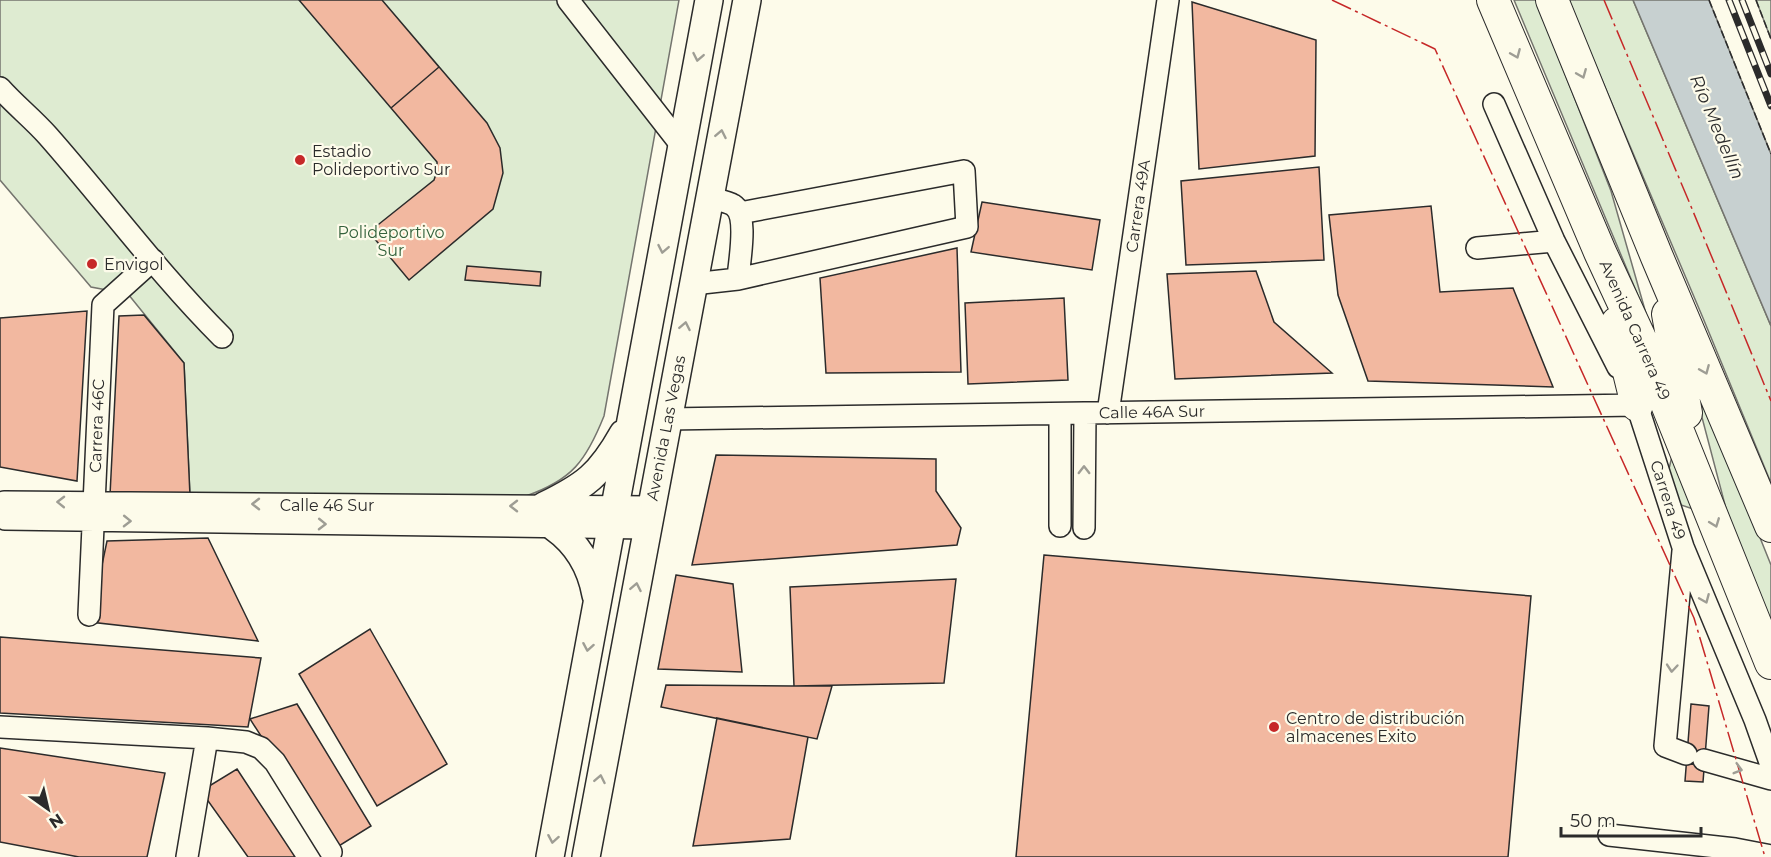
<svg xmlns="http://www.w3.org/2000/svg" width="1771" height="857" font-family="Montserrat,sans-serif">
<rect width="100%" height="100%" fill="#fdfbea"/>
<path fill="#deebd1" stroke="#74746e" stroke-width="1.5" d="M0 0H679L604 416C586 461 572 480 526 496H190L184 363 128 294 91 287 0 180Z
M1514 0H1536L1611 191 1647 317Z
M1568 0H1633L1771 326V483L1703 318Z
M1756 0H1771V39Z
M1684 349 1771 565V626L1729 520Z
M1673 452 1693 509 1681 505 1668 473Z"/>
<path fill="#c7d0d0" stroke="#74746e" stroke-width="1.5" d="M1633 0H1709L1771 154V326Z"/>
<path fill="#f2b8a0" stroke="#2b2b2b" stroke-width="1.5" d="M299 0H382L487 123 500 148 503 173 493 209 409 280 369 232 434 180 437 171V162Z
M299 0H382L439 67 391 108Z
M1192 2 1316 40 1315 156 1199 169Z
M1319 167 1324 260 1186 265 1181 181Z
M982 202 1100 220 1092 270 971 252Z
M1431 206 1440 292 1513 288 1553 387 1368 381 1338 295 1329 215Z
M957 248 961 372 826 373 820 278Z
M467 266 541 272 540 286 465 280Z
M1256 271 1274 322 1332 373 1175 379 1167 274Z
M1064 298 1068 380 968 384 965 303Z
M87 311 77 481 0 467V318Z
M144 315 184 363 190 496 110 495 119 316Z
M716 455 936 459V491L961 528 957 545 692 565Z
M208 538 258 641 90 622 107 541Z
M1044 555 1531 596 1508 857H1016Z
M676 575 733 584 742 672 658 669Z
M956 579 944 683 794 686 790 587Z
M370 629 447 764 377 806 299 674Z
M0 637 261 658 248 727 0 713Z
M666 685 794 686H832L817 739 661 707Z
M297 704 371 826 334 849 250 719Z
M1691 704 1709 706 1703 782 1685 781Z
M717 718 808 737 790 839 693 846Z
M0 748 165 773 147 857H79L0 842Z
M237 769 295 857H248L201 791Z"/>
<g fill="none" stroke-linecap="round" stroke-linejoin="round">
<defs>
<path id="minor" d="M568 0 682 146
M0 88C15 105 33 119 48 136 107 203 160 275 222 337
M1494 104 1554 241 1618 367
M709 198C716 200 727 201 733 205 749 215 739 261 738 279L967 227 964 171 740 213
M1477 248 1554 241
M693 284 738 279
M1632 395 1637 405 1683 547 1755 720 1771 765
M1108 413 1168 0
M1060 414V526
M667 419 1637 405
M4 502 651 507
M5 519 647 528
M1084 528 1085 413
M1683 551 1665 746 1686 754
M89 615 103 305 153 260
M0 727 207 738 187 857
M207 738 246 742 261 748 275 762 331 852
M1704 760 1771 779
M1609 835 1735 849 1771 856"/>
<path id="major" d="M544 506C585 486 600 475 623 434
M554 527C578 544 591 567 596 595
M550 857 709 0
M586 857 747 0"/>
<path id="highway" d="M1493 0 1600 252 1644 347 1771 663
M1552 0 1657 257 1771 526
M1668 314 1686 413
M1617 323 1637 405"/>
</defs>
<use href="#minor" stroke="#2b2b2b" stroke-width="24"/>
<use href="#major" stroke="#2b2b2b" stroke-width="30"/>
<use href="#highway" stroke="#2b2b2b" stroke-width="34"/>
<use href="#minor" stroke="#fdfbea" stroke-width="21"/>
<use href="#major" stroke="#fdfbea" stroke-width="27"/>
<use href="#highway" stroke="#fdfbea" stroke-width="32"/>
<defs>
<path id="rail" d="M1729 0 1771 106
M1742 0 1771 74"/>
</defs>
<use href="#rail" stroke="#2b2b2b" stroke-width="7"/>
<use href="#rail" stroke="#fdfbea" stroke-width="4.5" stroke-dasharray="14" stroke-linecap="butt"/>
<path stroke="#2b2b2b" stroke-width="1.5" stroke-dasharray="8 3" stroke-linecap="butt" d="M1709 0 1771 154
M1756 0 1771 39"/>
<path stroke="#c62828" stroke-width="1.5" stroke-dasharray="21 4.5 3 4.5" stroke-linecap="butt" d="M1332 0 1435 49 1694 618 1765 857
M1604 0 1690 204 1771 401"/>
</g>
<defs><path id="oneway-chevron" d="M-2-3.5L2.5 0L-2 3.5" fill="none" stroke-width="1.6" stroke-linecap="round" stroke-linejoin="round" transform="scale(1.5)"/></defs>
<g stroke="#9e9d94">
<use href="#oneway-chevron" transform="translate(1516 54) rotate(67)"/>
<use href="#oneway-chevron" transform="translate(698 57) rotate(101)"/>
<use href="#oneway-chevron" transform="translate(1582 74) rotate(68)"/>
<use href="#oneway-chevron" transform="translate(721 134) rotate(-79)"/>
<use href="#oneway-chevron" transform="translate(663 249) rotate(101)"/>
<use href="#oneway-chevron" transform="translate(685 326) rotate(-79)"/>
<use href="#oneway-chevron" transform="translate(1705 370) rotate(67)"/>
<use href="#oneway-chevron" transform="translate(1084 470) rotate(-90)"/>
<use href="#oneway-chevron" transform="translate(61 502) rotate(-179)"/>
<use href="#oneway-chevron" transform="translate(256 504) rotate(-180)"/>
<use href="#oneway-chevron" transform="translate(514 506) rotate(-180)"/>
<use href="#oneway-chevron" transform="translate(127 521) rotate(1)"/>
<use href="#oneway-chevron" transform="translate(1715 523) rotate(69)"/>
<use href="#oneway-chevron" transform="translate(322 524) rotate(1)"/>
<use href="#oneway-chevron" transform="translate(636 587) rotate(-79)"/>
<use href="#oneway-chevron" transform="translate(1705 599) rotate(67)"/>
<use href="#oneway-chevron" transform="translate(588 647) rotate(100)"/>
<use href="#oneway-chevron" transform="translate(1672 668) rotate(95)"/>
<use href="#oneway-chevron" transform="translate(1738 769) rotate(16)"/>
<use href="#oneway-chevron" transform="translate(600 779) rotate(-79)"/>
<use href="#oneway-chevron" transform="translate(553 839) rotate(100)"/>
</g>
<g fill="#c62828" stroke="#fdfbea" stroke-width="2">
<circle cx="300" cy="160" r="6"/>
<circle cx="92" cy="264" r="6"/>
<circle cx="1274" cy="727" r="6"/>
</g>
<g text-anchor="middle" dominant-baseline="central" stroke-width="4.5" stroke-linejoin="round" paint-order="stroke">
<g font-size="16" fill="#2b2b2b" stroke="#fdfbea" text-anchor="start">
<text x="312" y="151">Estadio<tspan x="312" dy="18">Polideportivo Sur</tspan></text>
<text x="104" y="264">Envigol</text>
<text x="1286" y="718">Centro de distribución<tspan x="1286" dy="18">almacenes Exito</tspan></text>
</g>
<g font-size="16" fill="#2b2b2b" stroke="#fdfbea">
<text transform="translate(1138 206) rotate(-82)">Carrera 49A</text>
<text transform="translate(1635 330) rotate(66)">Avenida Carrera 49</text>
<text transform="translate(1152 412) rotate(-1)">Calle 46A Sur</text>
<text transform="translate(97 426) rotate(-88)">Carrera 46C</text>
<text transform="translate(666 428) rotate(-79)">Avenida Las Vegas</text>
<text transform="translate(1668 500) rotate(72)">Carrera 49</text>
<text x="327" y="505">Calle 46 Sur</text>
</g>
<g font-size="16" fill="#34623c" stroke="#fdfbea">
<text x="391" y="232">Polideportivo<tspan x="391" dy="18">Sur</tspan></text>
</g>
<g font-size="18" font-style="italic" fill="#2b2b2b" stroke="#fdfbea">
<text transform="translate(1717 127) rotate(67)">Río Medellín</text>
</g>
</g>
<g transform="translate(48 809) rotate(146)" stroke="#fdfbea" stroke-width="4.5" paint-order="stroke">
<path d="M0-4.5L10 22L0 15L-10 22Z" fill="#2b2b2b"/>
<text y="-9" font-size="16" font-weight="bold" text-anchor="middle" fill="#2b2b2b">N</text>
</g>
<path d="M1561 827v9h140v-9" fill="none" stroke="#2b2b2b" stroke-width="3"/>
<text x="1570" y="827" font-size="18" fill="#2b2b2b" stroke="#fdfbea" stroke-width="4.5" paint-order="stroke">50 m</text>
</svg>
